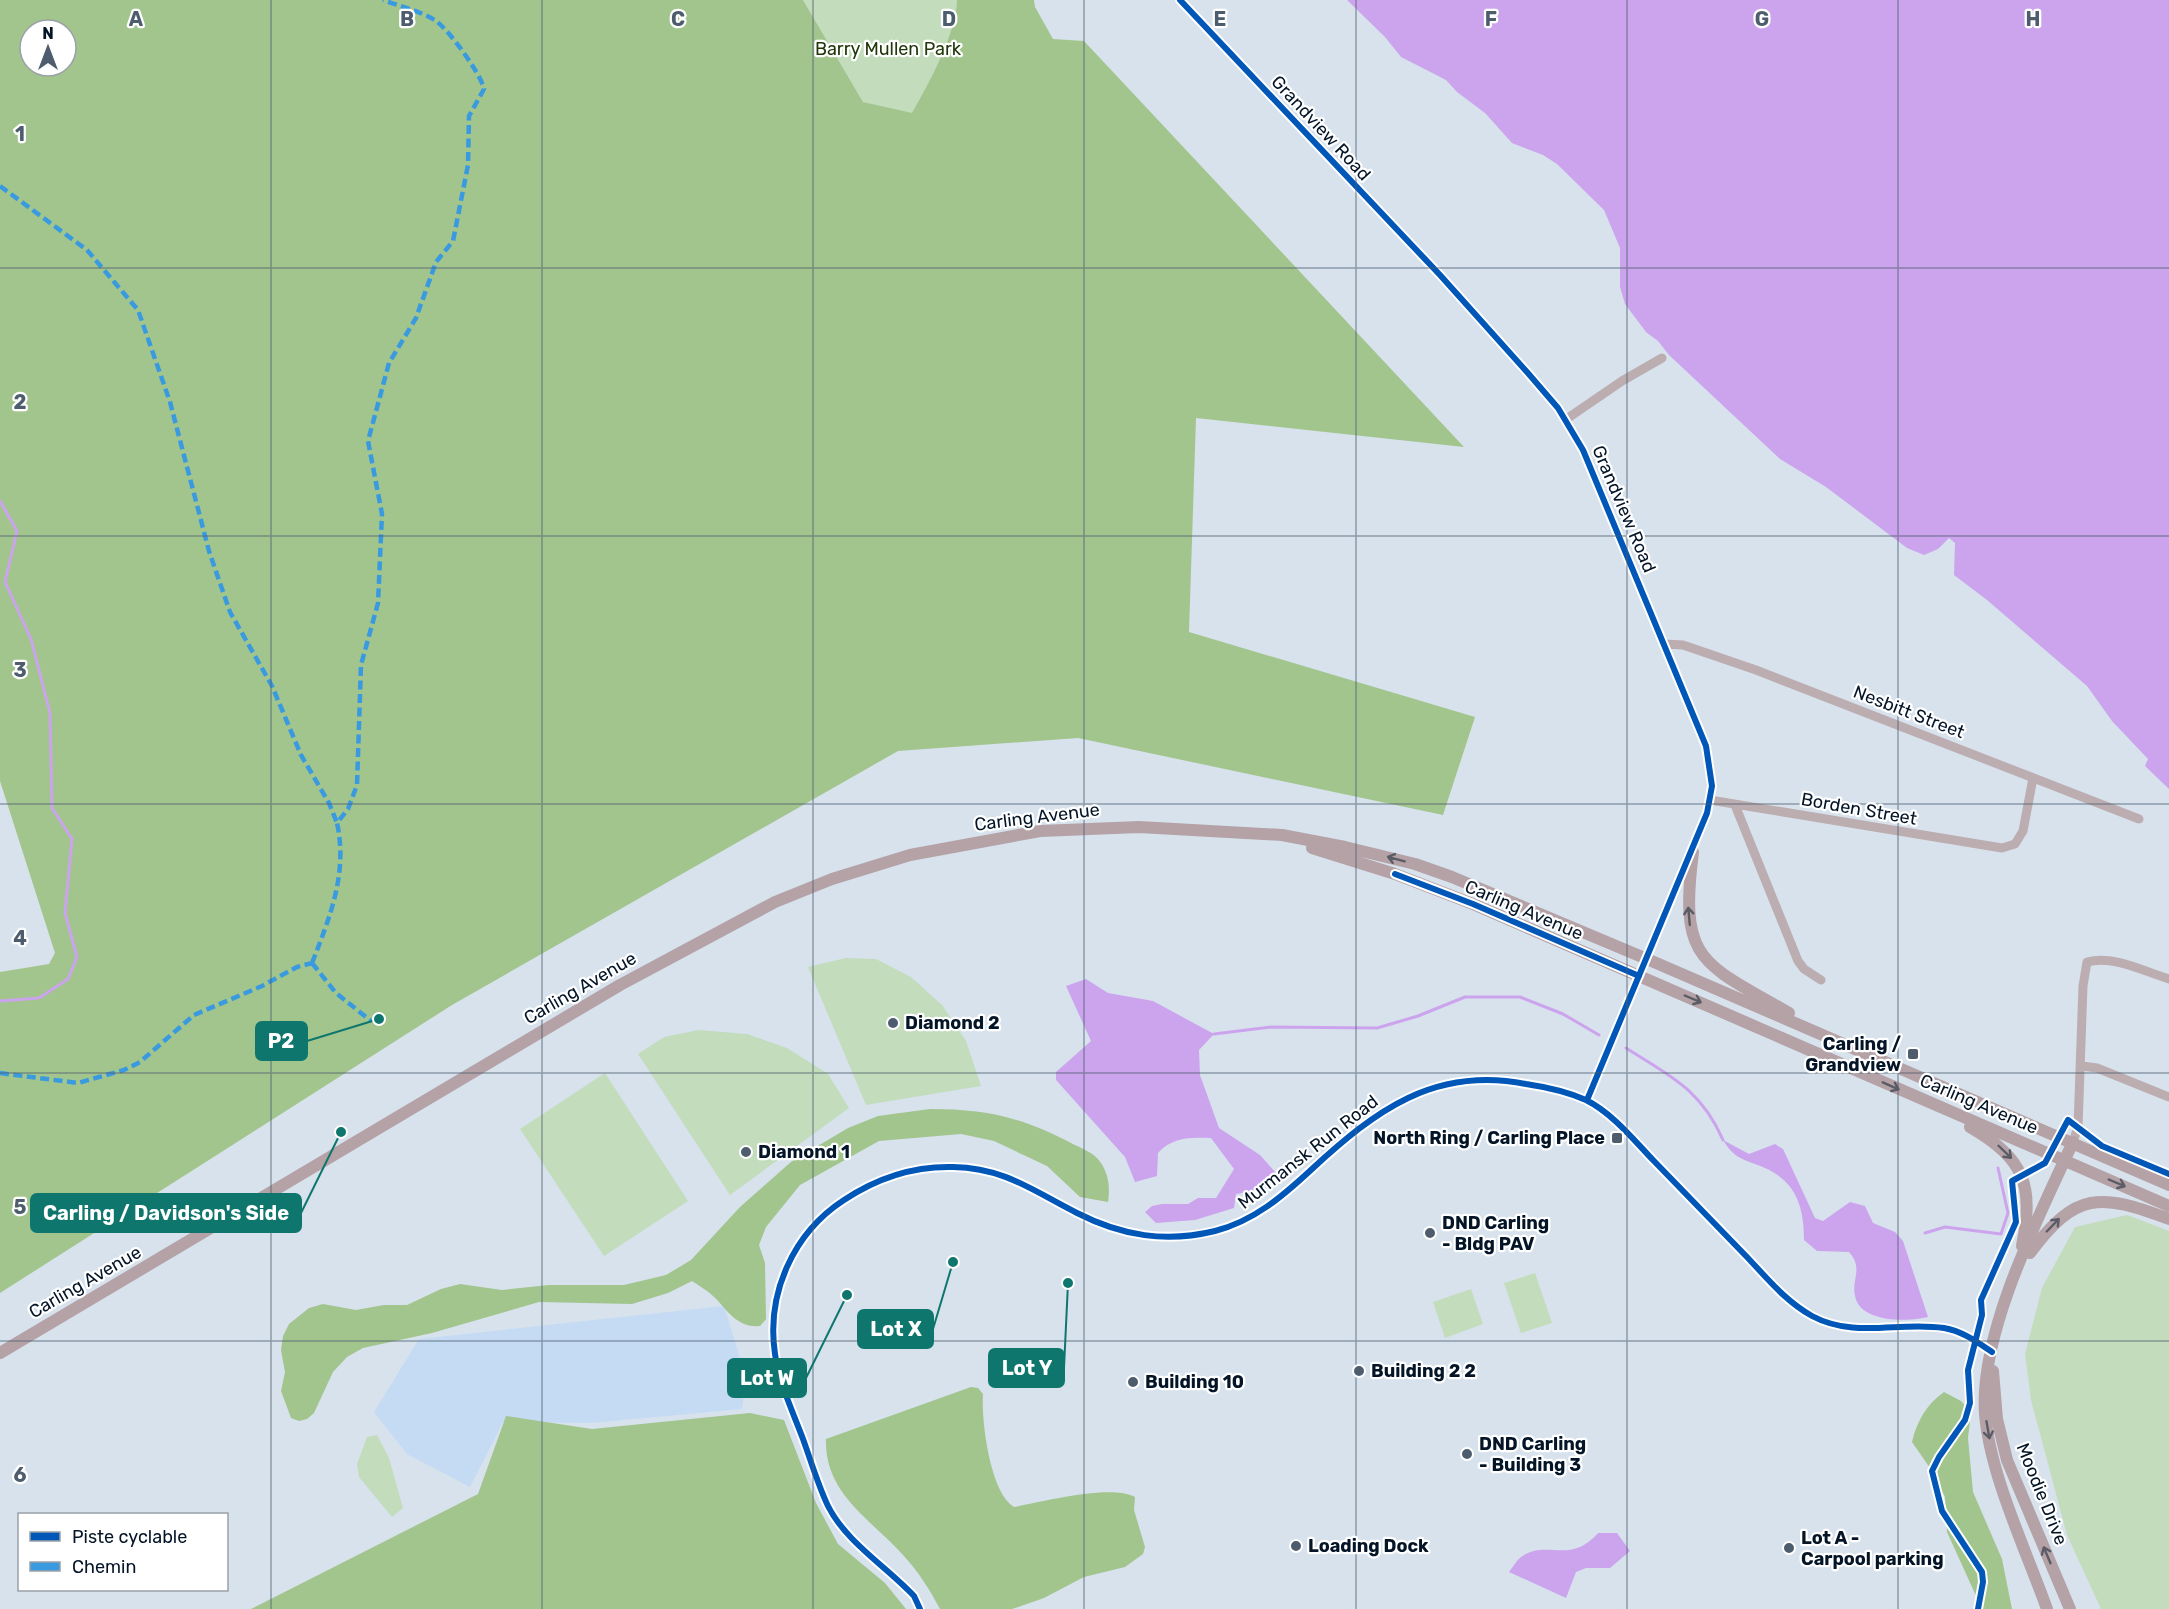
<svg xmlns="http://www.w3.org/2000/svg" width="2169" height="1609" font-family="Rubik,sans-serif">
<rect width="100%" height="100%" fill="#d7e2ed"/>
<path fill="#c5dbf4" d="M724 1306 746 1378 742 1409 591 1423 503 1422 470 1487 407 1454 374 1412 419 1339Z"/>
<path fill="#c3dcbc" d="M803 0H957C955 39 929 79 913 114L863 102Z
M846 958 876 959 911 977 942 1005 966 1041 981 1086 866 1105 808 967Z
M699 1030 747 1034 787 1048 828 1074 849 1108 730 1195 638 1054 664 1037Z
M605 1073 688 1201 604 1256 520 1129Z
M2127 1215 2169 1231V1609H2101L2067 1535 2031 1400 2025 1354 2042 1288 2075 1227Z
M1535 1273 1552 1323 1521 1333 1504 1283Z
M1471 1289 1483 1324 1445 1338 1433 1302Z
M377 1435 389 1458 403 1508 392 1517 359 1477 357 1464 367 1437Z"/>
<path fill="#a2c58d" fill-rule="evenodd" d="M0 0H803L863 102 912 113C929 83 956 34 957 0H1034L1035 7 1053 39 1084 41 1464 447 1196 418 1189 632 1475 717 1443 815 1078 738 898 751 452 1005 0 1293V972L49 964 55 953 0 781ZM30 30H66V66H30Z
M930 1109C985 1109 1022 1117 1071 1143 1081 1148 1095 1153 1101 1163 1109 1175 1110 1188 1108 1202L1080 1197 1047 1166 994 1141 961 1134 879 1141 800 1185 766 1227 759 1245 765 1263 766 1319 760 1326C736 1328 728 1310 713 1296 707 1290 699 1286 692 1281L668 1293 632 1304 539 1302 432 1333 363 1348 347 1357 333 1372 314 1413 307 1419 299 1421 291 1418 281 1391 285 1372 281 1350 283 1336 289 1324 309 1308 323 1304 356 1310 384 1305H407L441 1289 460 1284 502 1290 549 1285H624L666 1275 691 1260 740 1207 791 1162 848 1128 878 1116Z
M971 1387 978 1388 983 1394C981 1420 990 1493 1014 1507 1043 1502 1109 1484 1135 1497L1134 1510 1145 1547 1143 1554 1125 1567 1084 1577 1044 1598 1012 1609H940C930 1590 918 1571 903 1555 872 1520 824 1494 826 1439Z
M1944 1392 1961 1401 1971 1412 1968 1438 1973 1492 2002 1559 2012 1609H1982L1947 1532 1945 1497 1932 1471 1912 1442C1917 1421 1926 1405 1944 1392Z
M750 1413 784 1420 816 1503 838 1544 885 1583 906 1609H251L478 1494 506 1416 592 1429Z"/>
<path fill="#cca4ed" d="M1347 0H2169V789L2145 766 2148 759 2112 721 2087 686 1987 600 1954 575 1955 543 1949 538 1938 549 1924 555 1907 548 1826 487 1780 459 1669 355 1658 341 1646 332 1625 304 1620 287V248L1604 210 1557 164 1543 155 1512 143 1485 113 1457 92 1446 80 1401 57 1385 37Z
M1086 979 1108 993 1153 1001 1214 1034 1199 1050 1200 1075 1219 1128 1260 1155 1276 1173 1266 1189 1236 1194 1234 1208 1195 1220 1156 1223 1145 1212 1152 1206 1162 1204H1188L1198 1198H1216L1234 1169 1211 1138C1190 1137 1172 1137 1158 1153L1157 1176 1135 1182 1125 1157 1056 1080V1072L1091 1041 1066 986Z
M1723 1140 1749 1154 1775 1144 1783 1149 1815 1218 1823 1221 1850 1202 1865 1206 1873 1223 1895 1232 1903 1241 1928 1317C1908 1322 1860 1323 1855 1296 1851 1279 1864 1269 1849 1252L1817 1251 1804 1240C1804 1201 1793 1177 1755 1164 1739 1158 1733 1156 1723 1140Z
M1598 1533H1617L1630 1551 1610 1568H1586L1576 1572 1566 1598 1509 1572C1513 1567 1516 1561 1521 1557 1547 1538 1569 1566 1598 1533Z"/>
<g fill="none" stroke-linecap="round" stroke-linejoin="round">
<path stroke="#cca4ed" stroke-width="3" d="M0 501 17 531 5 582 31 639 50 713 52 808 72 839 65 913 77 957 68 979 39 998 0 1001
M1214 1034 1271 1027 1377 1028 1418 1016 1465 997H1520L1563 1014 1599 1035
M1626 1048C1670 1076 1701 1089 1723 1140
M1925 1233 1945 1227 2001 1234 2008 1213 1998 1168"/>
<path stroke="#bcadb1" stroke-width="9" d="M1180 0 1440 275 1527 372 1558 408 1583 450 1706 746 1712 786 1707 813 1587 1100
M1565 420 1622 381 1662 358
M1665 644 1683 645 1756 670 2139 819
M1710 800 2002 848 2015 844 2023 831 2033 778
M1735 805 1798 961 1804 969 1821 980
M2082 1066 2097 1068 2169 1097
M2073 1142 2078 1127 2083 986 2087 962C2114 955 2143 971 2169 979
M920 1609 914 1596C887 1567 846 1542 828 1506 818 1485 811 1461 803 1439 793 1412 779 1383 775 1354 766 1294 793 1233 844 1200 877 1178 914 1166 953 1167 1005 1168 1033 1191 1077 1213 1122 1236 1166 1243 1215 1231 1254 1221 1283 1196 1312 1169 1375 1111 1434 1066 1526 1084 1546 1087 1568 1092 1586 1100 1612 1113 1633 1139 1653 1160 1684 1192 1715 1224 1746 1256 1767 1278 1785 1301 1812 1316 1855 1339 1899 1321 1944 1328 1962 1331 1977 1342 1992 1352"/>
<path stroke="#b4a2a6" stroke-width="12" d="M1312 848 1395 874 1473 904 2169 1206
M1693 852C1679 962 1701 962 1789 1013
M1970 1127C2025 1159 2034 1185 2022 1246
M2030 1253C2076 1191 2100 1193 2169 1219
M0 1353 620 985 775 902 832 879 910 855 1040 831 1139 827 1282 835 1345 847 1415 864 1452 877 1647 959 2169 1185
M1993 1371 1997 1419 2007 1460 2070 1609
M2047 1609C2026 1550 1990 1475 1985 1414 1979 1333 2039 1216 2073 1142"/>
<path stroke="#399ae0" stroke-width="4.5" stroke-dasharray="9 4.5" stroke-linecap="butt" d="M0 186 87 250 138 310 170 402 209 551 230 612 272 686 301 755 329 803 337 823
M312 963C330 917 348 873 337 823L348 809 357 785 361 665 378 603 382 514 368 441 389 363 416 318 436 262 453 241 468 165 469 116 484 89C481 74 449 30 436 21 421 11 399 6 383 0
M312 963 336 993 371 1021
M0 1073 78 1083 124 1070 140 1062 194 1015 262 986 297 967 312 963"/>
<defs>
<path id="cycleway" d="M1180 0 1440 275 1527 372 1558 408 1583 450 1706 746 1712 786 1707 813 1587 1100
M1395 874 1473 904 1639 976
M920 1609 914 1596C887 1567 846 1542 828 1506 818 1485 811 1461 803 1439 793 1412 779 1383 775 1354 766 1294 793 1233 844 1200 877 1178 914 1166 953 1167 1005 1168 1033 1191 1077 1213 1122 1236 1166 1243 1215 1231 1254 1221 1283 1196 1312 1169 1375 1111 1434 1066 1526 1084 1546 1087 1568 1092 1586 1100 1612 1113 1633 1139 1653 1160 1684 1192 1715 1224 1746 1256 1767 1278 1785 1301 1812 1316 1855 1339 1899 1321 1944 1328 1962 1331 1977 1342 1992 1352
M1978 1609 1983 1582 1982 1572 1942 1511 1932 1471 1939 1457 1965 1420 1970 1403 1968 1370 1982 1315 1981 1300 2016 1222 2012 1181 2045 1163 2068 1120 2102 1146 2169 1174"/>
</defs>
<use href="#cycleway" stroke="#fff" stroke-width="10"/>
<use href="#cycleway" stroke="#0057b8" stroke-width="6"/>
</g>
<defs><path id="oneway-shaft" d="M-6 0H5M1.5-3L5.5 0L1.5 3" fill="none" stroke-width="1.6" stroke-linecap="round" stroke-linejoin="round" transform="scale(1.5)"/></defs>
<g stroke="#5c5c67">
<use href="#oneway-shaft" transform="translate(1396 859) rotate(-165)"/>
<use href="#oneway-shaft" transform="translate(1689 916) rotate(-95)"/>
<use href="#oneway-shaft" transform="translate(1693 999) rotate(23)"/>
<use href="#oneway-shaft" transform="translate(1891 1086) rotate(24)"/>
<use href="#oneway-shaft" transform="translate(2005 1152) rotate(44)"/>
<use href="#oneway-shaft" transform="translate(2117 1183) rotate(23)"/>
<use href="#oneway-shaft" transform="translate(2053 1225) rotate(-46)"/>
<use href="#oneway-shaft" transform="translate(1988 1430) rotate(80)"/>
<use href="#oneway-shaft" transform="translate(2047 1555) rotate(-113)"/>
</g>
<path fill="none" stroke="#4e5d6d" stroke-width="1.5" stroke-opacity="0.55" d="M271 0V1609M542 0V1609M813 0V1609M1084 0V1609M1356 0V1609M1627 0V1609M1898 0V1609M0 268H2169M0 536H2169M0 804H2169M0 1073H2169M0 1341H2169"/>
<g fill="#4e5d6d" stroke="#fff" stroke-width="2">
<circle cx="893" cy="1023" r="6"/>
<rect x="1907" y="1048" width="12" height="12" rx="3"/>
<rect x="1611" y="1132" width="12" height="12" rx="3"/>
<circle cx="746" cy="1152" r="6"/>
<circle cx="1430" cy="1233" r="6"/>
<circle cx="1359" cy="1371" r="6"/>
<circle cx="1133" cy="1382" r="6"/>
<circle cx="1467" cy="1454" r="6"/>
<circle cx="1296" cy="1546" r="6"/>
<circle cx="1789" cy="1548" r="6"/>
</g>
<g text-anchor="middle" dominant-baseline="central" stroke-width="4.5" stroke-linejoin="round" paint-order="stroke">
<g font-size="18" fill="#22370a" stroke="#fff">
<text x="888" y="49">Barry Mullen Park</text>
</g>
<g font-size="18" fill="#041528" stroke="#fff">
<text transform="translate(1321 128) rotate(47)">Grandview Road</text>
<text transform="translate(1624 509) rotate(67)">Grandview Road</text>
<text transform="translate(1909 712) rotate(21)">Nesbitt Street</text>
<text transform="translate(1859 809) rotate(10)">Borden Street</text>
<text transform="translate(1037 817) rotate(-7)">Carling Avenue</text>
<text transform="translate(1524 910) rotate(23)">Carling Avenue</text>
<text transform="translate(580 988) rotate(-30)">Carling Avenue</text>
<text transform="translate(1979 1104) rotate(23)">Carling Avenue</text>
<text transform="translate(1308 1152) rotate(-38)">Murmansk Run Road</text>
<text transform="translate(85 1282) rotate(-30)">Carling Avenue</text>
<text transform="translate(2042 1494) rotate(68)">Moodie Drive</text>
</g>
<g font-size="18" font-weight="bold" fill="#041528" stroke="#fff" text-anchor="start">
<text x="905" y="1023">Diamond 2</text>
<text x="1901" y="1044" text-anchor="end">Carling /<tspan x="1901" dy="21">Grandview</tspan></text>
<text x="1605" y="1138" text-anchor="end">North Ring / Carling Place</text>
<text x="758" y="1152">Diamond 1</text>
<text x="1442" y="1223">DND Carling<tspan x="1442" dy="21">- Bldg PAV</tspan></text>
<text x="1371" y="1371">Building 2 2</text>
<text x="1145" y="1382">Building 10</text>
<text x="1479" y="1444">DND Carling<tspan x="1479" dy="21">- Building 3</tspan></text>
<text x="1801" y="1538">Lot A -<tspan x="1801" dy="21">Carpool parking</tspan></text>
<text x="1308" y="1546">Loading Dock</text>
</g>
</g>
<g font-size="20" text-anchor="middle" font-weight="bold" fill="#4e5d6d" stroke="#fff" stroke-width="4.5" stroke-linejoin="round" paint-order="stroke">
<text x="136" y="26">A</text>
<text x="407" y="26">B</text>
<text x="678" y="26">C</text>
<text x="949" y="26">D</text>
<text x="1220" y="26">E</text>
<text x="1491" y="26">F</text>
<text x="1762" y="26">G</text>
<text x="2033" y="26">H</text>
<text x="20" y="141">1</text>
<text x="20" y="409">2</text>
<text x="20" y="677">3</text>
<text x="20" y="945">4</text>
<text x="20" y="1214">5</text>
<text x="20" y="1482">6</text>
</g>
<path fill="none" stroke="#0f766e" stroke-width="2" d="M379 1019L307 1041M341 1132L301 1213M953 1262L933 1329M1068 1283L1064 1368M847 1295L806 1378"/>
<g fill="#0f766e" stroke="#fff" stroke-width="2">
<circle cx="379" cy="1019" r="6"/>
<circle cx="341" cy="1132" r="6"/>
<circle cx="953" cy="1262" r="6"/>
<circle cx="1068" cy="1283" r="6"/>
<circle cx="847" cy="1295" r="6"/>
</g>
<g fill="#0f766e" stroke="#0f766e" stroke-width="2">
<rect x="256" y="1022" width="51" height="38" rx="6"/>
<rect x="31" y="1194" width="270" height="38" rx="6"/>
<rect x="858" y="1310" width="75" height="38" rx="6"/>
<rect x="989" y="1349" width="75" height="38" rx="6"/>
<rect x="728" y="1359" width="78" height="38" rx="6"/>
</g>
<g font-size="20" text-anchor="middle" font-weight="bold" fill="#fff">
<text x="281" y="1048">P2</text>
<text x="166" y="1220">Carling / Davidson's Side</text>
<text x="896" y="1336">Lot X</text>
<text x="1027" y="1375">Lot Y</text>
<text x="767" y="1385">Lot W</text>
</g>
<rect x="18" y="1513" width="210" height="78" fill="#ffffff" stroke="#9ba1a9" stroke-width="1.5"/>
<rect x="30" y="1532" width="30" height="9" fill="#0057b8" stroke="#9ba1a9" stroke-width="1.5"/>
<text x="72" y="1543" font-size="18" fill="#041528">Piste cyclable</text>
<rect x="30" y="1562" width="30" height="9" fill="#399ae0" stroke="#9ba1a9" stroke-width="1.5"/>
<text x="72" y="1573" font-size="18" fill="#041528">Chemin</text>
<g transform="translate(48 48)"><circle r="28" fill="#ffffff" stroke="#9ba1a9" stroke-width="1.5"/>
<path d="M0-4.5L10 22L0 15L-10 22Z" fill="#4e5d6d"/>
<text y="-9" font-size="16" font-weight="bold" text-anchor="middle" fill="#041528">N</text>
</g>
</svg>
